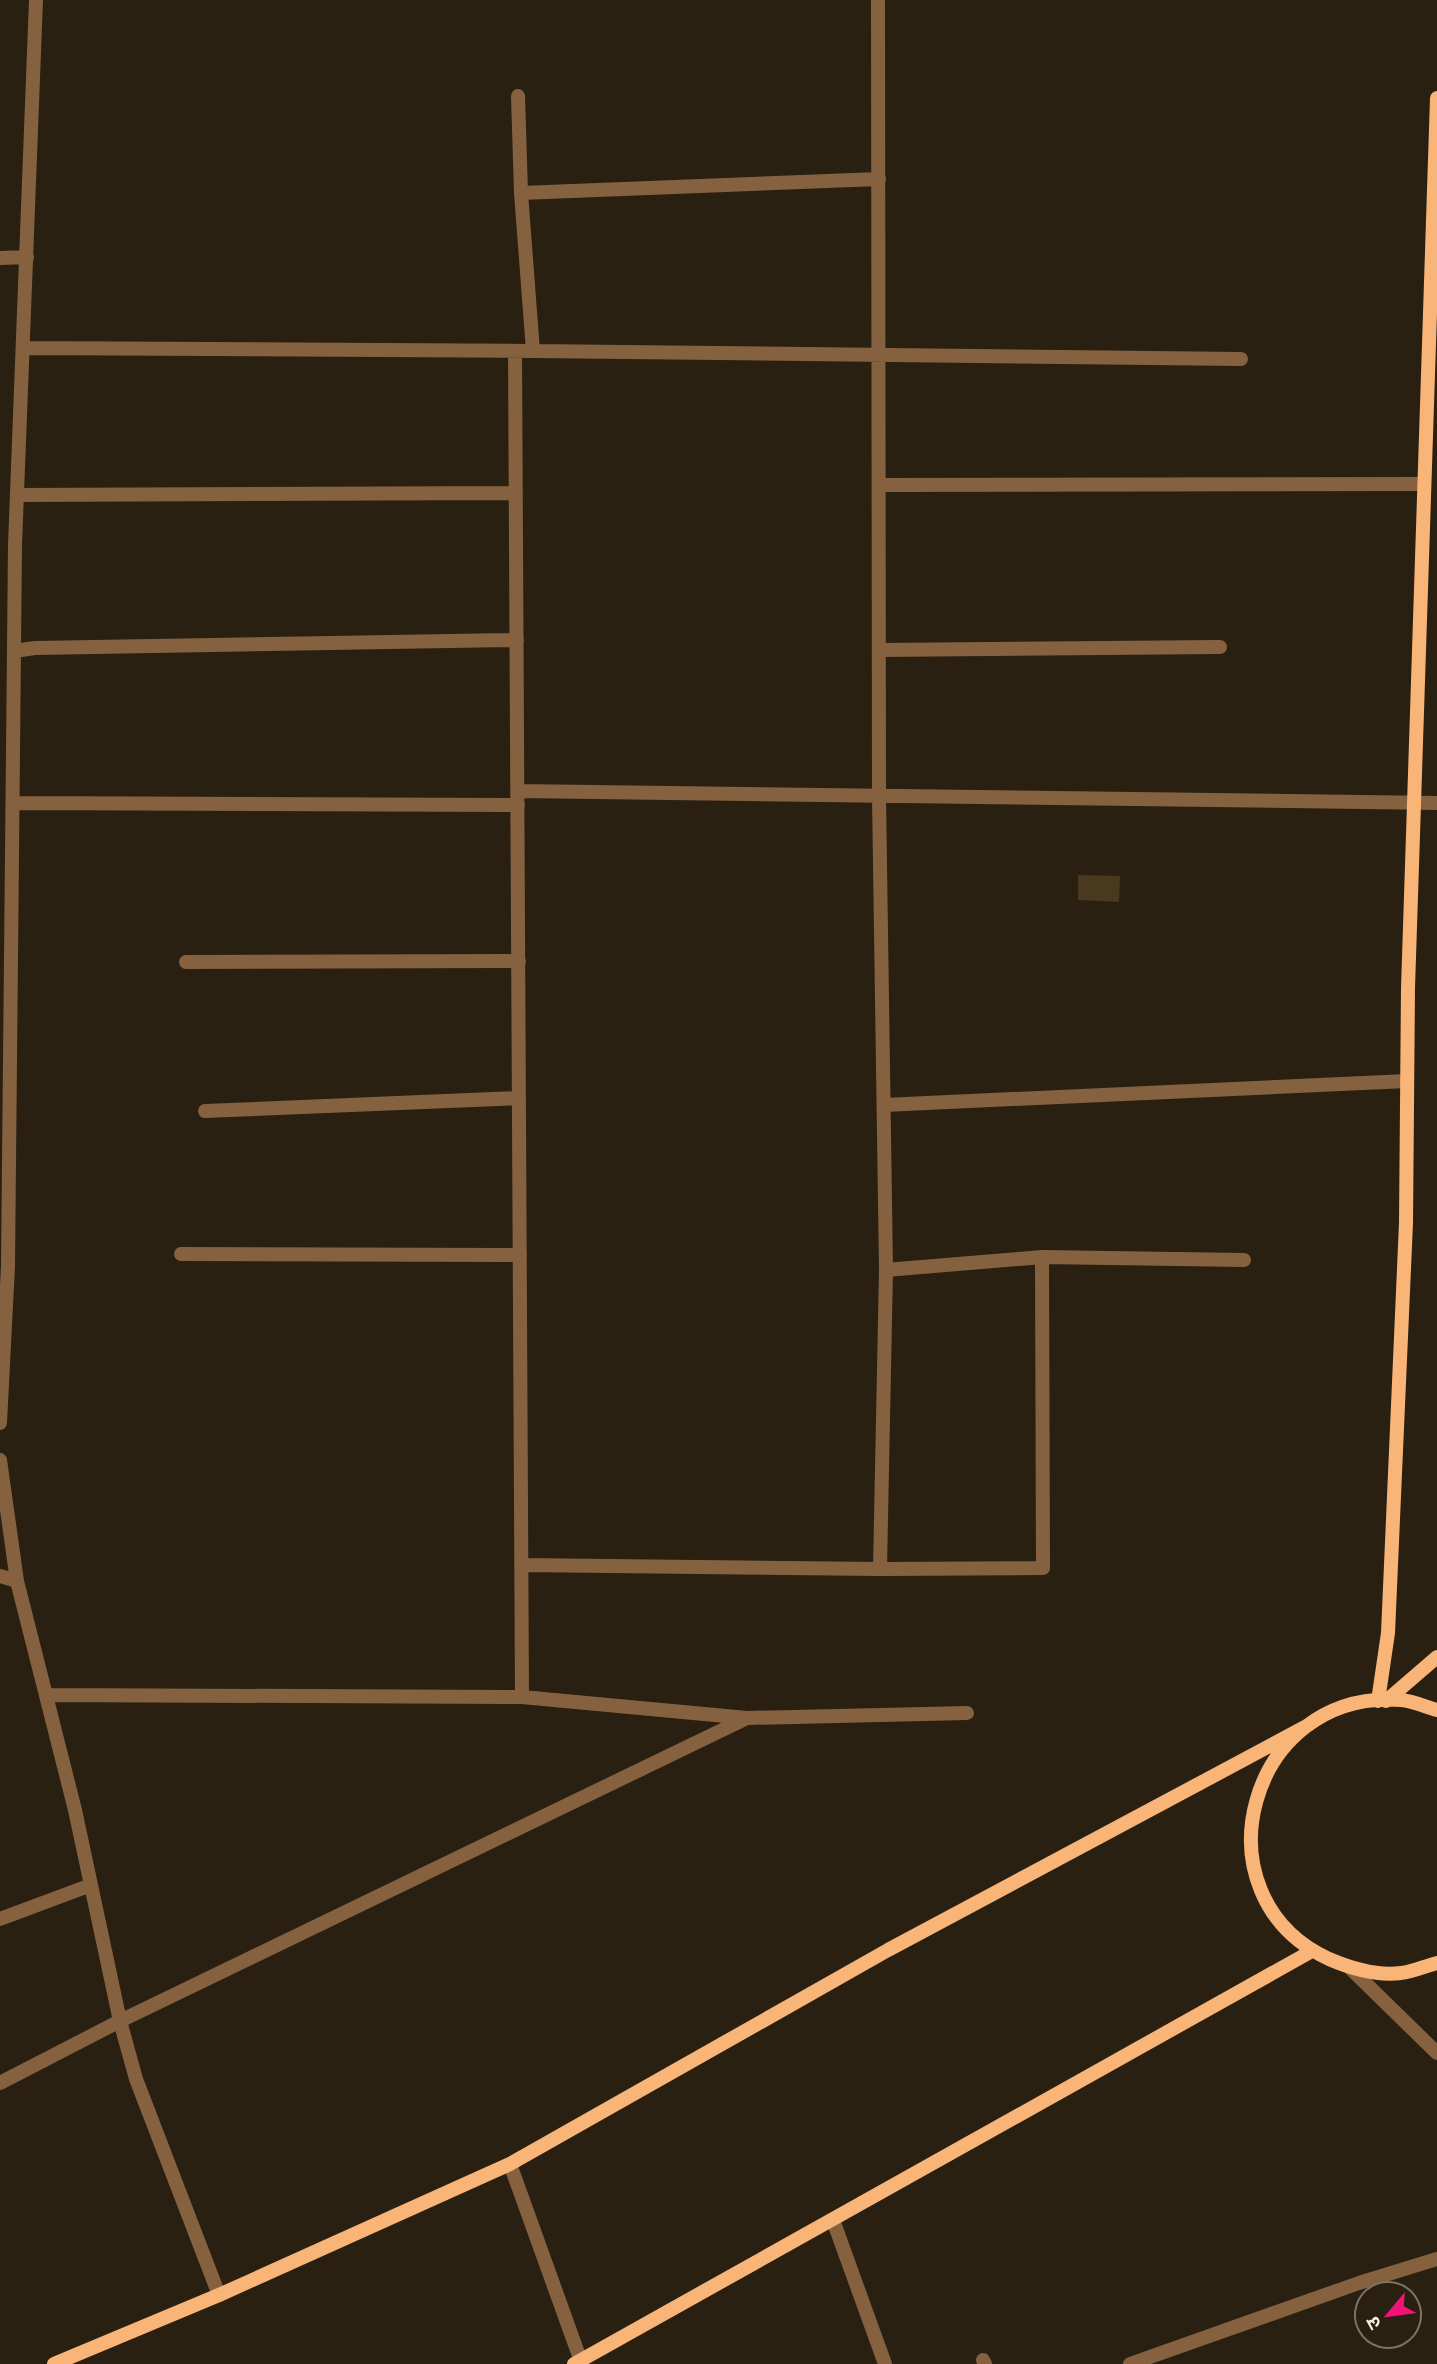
<svg xmlns="http://www.w3.org/2000/svg" width="1437" height="2364" font-family="'Work Sans','Noto Sans Devanagari',sans-serif">
<rect width="100%" height="100%" fill="#292012"/>
<path fill="#493a1f" d="M1078 875 1120 876 1119 902 1078 900Z"/>
<g fill="none" stroke-linecap="round" stroke-linejoin="round">
<path stroke="#86613f" stroke-width="14" d="M878 0 879 796 886 1270 880 1569 1043 1568 1042 1257
M518 96 521 193 533 351
M521 193 879 179
M0 258 27 257
M23 348 533 351 1241 359
M515 351 522 1697
M880 485 1424 484
M17 495 516 493
M879 650 1220 647
M14 651 35 648 517 640
M518 791 1437 803
M13 803 518 805
M186 962 519 961
M884 1105 1407 1081
M205 1111 519 1098
M181 1254 520 1255
M886 1270 1042 1257 1244 1260
M0 1423 8 1266 15 545 36 0
M0 1460 17 1581 75 1810 120 2021 136 2079 219 2295
M521 1565 880 1569
M0 1576 17 1581
M46 1695 522 1697 747 1718 967 1713
M0 1919 91 1885
M1351 1969 1437 2053
M0 2083 120 2021 745 1719
M510 2164 582 2364
M833 2220 885 2364
M983 2360 985 2364
M1130 2364 1359 2283 1437 2259"/>
<path stroke="#f9b478" stroke-width="14" d="M1378 1701 1388 1633 1406 1223 1408 988 1437 98
M1386 1701 1437 1657
M1437 1710C1426 1707 1413 1701 1401 1700 1248 1688 1192 1896 1329 1959 1350 1968 1378 1976 1401 1973 1413 1972 1425 1966 1437 1963
M54 2364 219 2295 510 2164 888 1950 1305 1727
M574 2364 1312 1951"/>
</g>
<g transform="translate(1388 2315) rotate(241)"><circle r="33" fill="#292012" stroke="#7e7363" stroke-width="2"/>
<path d="M0-5L12 26L0 18L-12 26Z" fill="#f41279"/>
<text y="-10" font-size="19" font-weight="bold" text-anchor="middle" fill="#fdefdc">उ</text>
</g>
</svg>
